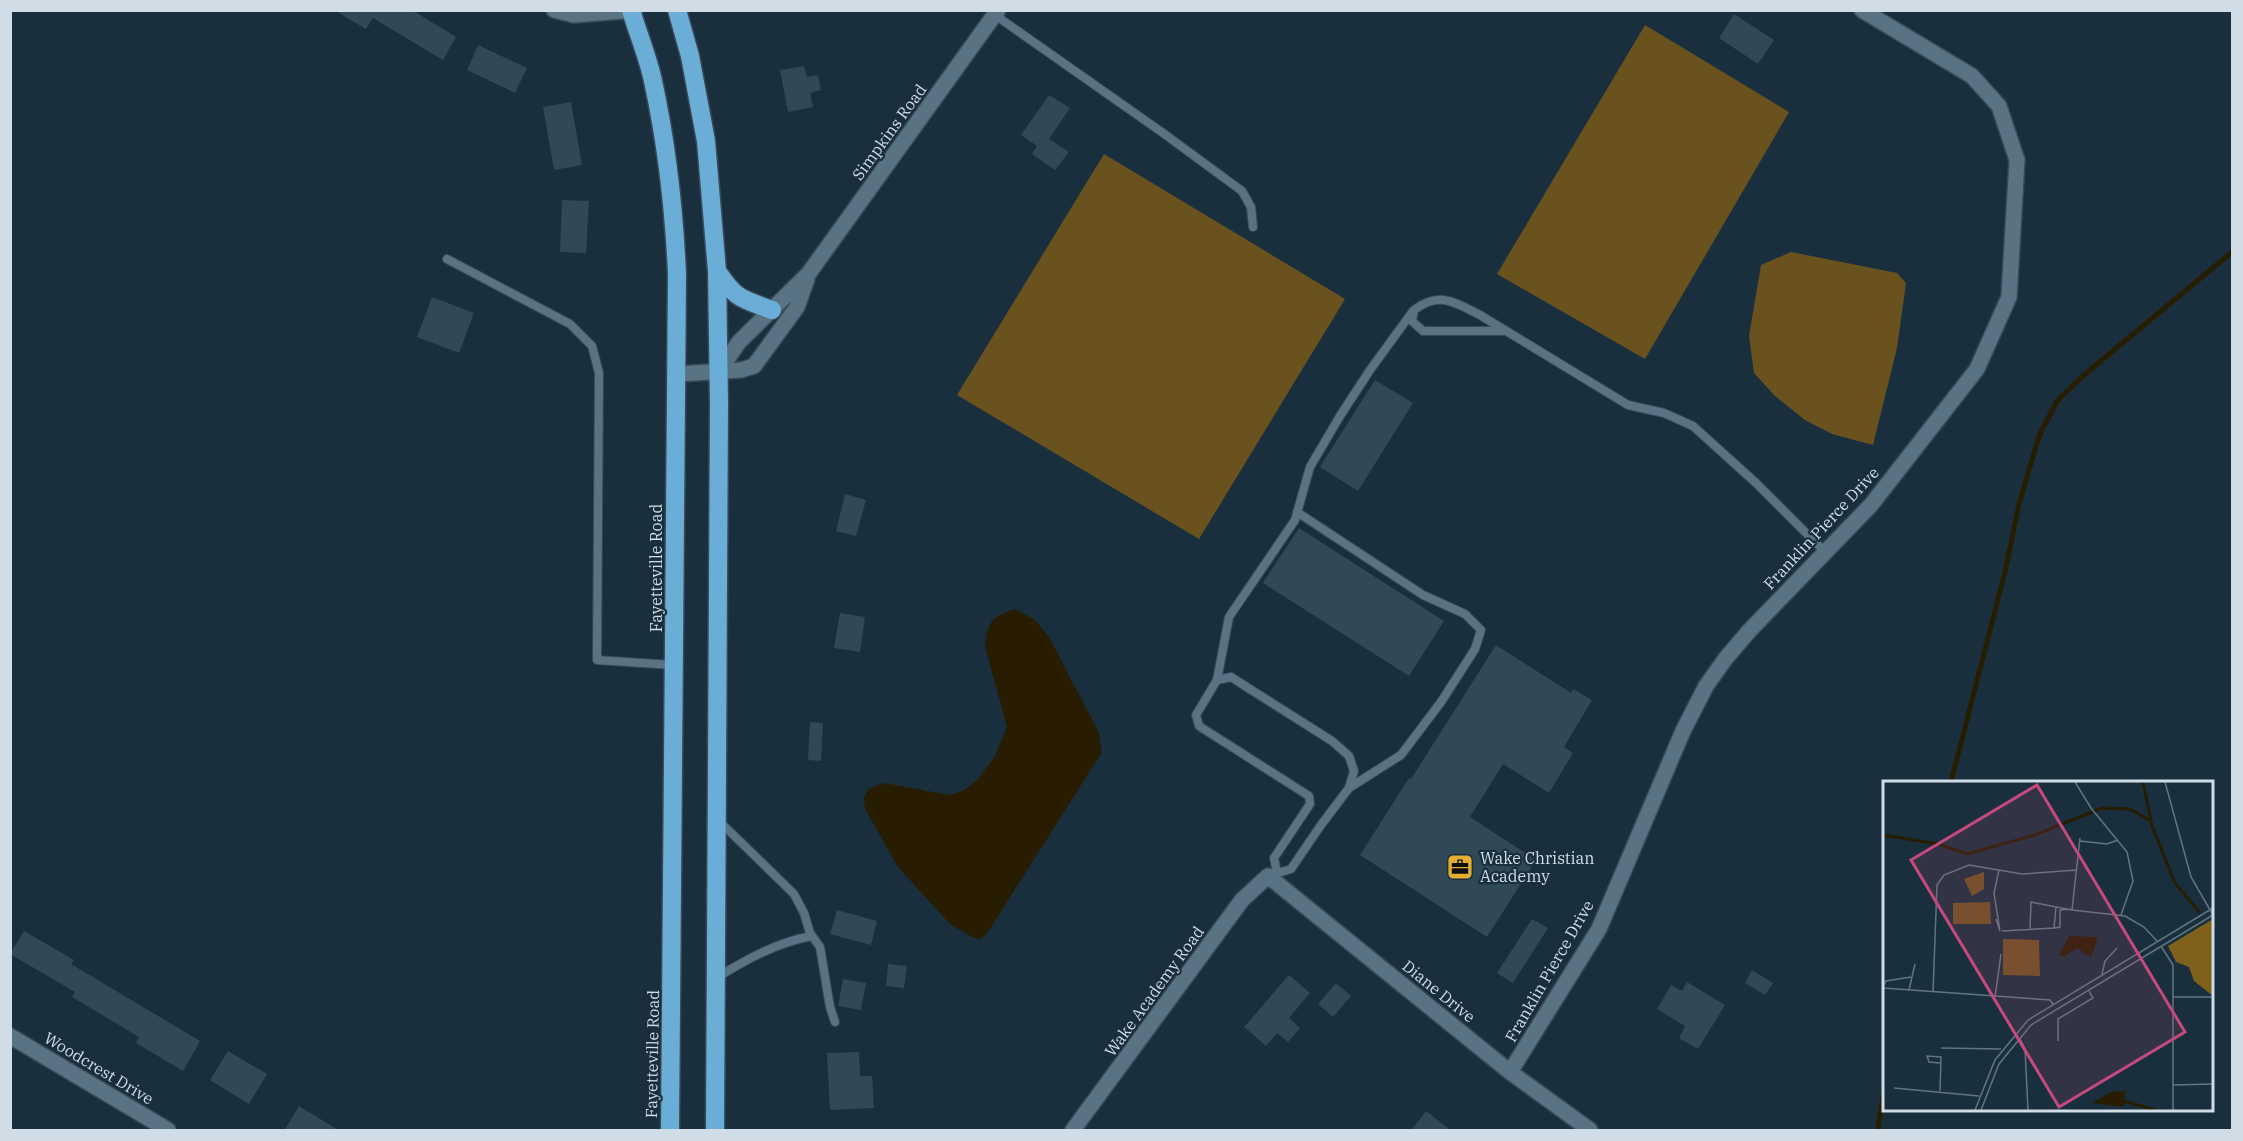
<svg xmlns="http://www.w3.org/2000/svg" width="2243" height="1141" font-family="'IBM Plex Serif',serif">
<rect width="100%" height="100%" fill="#192f3d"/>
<path fill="#6a521f" d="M1645 25 1789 112 1645 359 1497 274Z
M1104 154 1345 299 1199 539 957 395Z
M1791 252 1897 273 1906 283 1897 348 1873 445 1832 434 1805 420 1775 396 1754 373 1749 336 1761 265Z"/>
<path fill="#281c01" d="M1015 609 1035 620 1049 637 1099 733 1102 752 986 935 980 939 974 938 951 925 898 867 865 809 864 798 868 789 884 783 950 795 963 791 978 779 995 756 1007 727 985 646C988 621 991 617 1015 609Z"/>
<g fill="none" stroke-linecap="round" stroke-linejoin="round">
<path stroke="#281c01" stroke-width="5" d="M1951 782 2006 568 2019 504 2039 436 2057 401 2084 375 2232 252
M1878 1130 1884 1089"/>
</g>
<path fill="#314857" d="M334 10H412L456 37 443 60 373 18 366 29Z
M1734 14 1774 40 1758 64 1719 38Z
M478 45 527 68 515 93 467 70Z
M804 66 807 77 818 75 821 90 810 93 813 107 788 112 780 70Z
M1049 95 1070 108 1049 139 1069 152 1055 170 1032 154 1037 146 1021 135Z
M571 102 582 165 554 170 543 107Z
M562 200 589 201 586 253 560 252Z
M432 297 474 313 459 353 417 337Z
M1375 380 1413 403 1358 491 1320 467Z
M845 494 866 500 856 536 836 531Z
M1299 528 1444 621 1409 676 1263 583Z
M840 613 865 617 860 652 834 648Z
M1496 645 1571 693 1573 689 1592 700 1564 747 1573 753 1549 793 1503 764 1470 817 1536 860 1487 937 1360 855 1409 778 1411 779Z
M810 722 823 723 821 761 808 760Z
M837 910 877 921 871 945 830 934Z
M1532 919 1548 928 1513 983 1497 973Z
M24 931 74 960 71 964 200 1041 183 1071 136 1043 139 1037 72 997 75 992 10 954Z
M888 964 907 966 904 988 886 986Z
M1752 970 1773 983 1765 995 1745 983Z
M1289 975 1310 993 1289 1018 1300 1028 1288 1042 1277 1033 1266 1046 1244 1027Z
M843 979 866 983 861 1010 838 1006Z
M1687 982 1725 1005 1698 1049 1679 1038 1685 1026 1657 1009 1671 985 1682 991Z
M1336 983 1351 996 1333 1017 1318 1004Z
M228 1051 267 1074 249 1104 210 1080Z
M859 1052 860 1076H872L874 1108 830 1110 827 1053Z
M299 1106 340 1131H284Z
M1426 1111 1452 1131H1411Z"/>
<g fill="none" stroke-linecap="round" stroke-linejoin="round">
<defs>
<path id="lane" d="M995 15 1163 133 1242 191 1251 207 1253 227
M447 259 570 324 592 346 599 373 597 660 673 665
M1506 331H1423L1412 321 1414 310C1440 291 1454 302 1480 315L1628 405 1664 413 1693 426 1756 483 1825 552
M1217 680 1229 617 1295 520 1310 467 1340 416 1370 370 1413 311
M718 820 794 894 804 913 810 933 820 947 830 1007 835 1022
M1277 873 1274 858 1310 804 1309 796 1199 726 1196 715 1217 680 1231 677 1332 741 1349 756 1354 771 1349 788
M1268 876 1291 869 1321 825 1349 788 1401 755 1441 702 1475 649 1481 630 1465 614 1423 595 1297 512
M718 977C747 959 778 942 812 936"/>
<path id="street" d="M554 10 574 15 635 10
M719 371 739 342 809 273 998 10
M678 374 741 370 754 366 797 307 807 279
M10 1036 168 1130
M1510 1072 1599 929 1683 731 1706 686 1726 658 1750 630 1871 505 1977 369 2009 297 2017 160 1999 106 1972 76 1862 10
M1073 1130 1242 900 1268 876 1510 1072 1590 1130"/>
<path id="highway" d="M631 10C638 34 648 57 653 81 667 145 674 209 677 274L670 1130
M677 10 690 56 706 141 717 271 719 404 715 1130
M717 271C737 300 740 298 772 310"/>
</defs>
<use href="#lane" stroke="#384a56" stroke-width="10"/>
<use href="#street" stroke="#384a56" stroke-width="18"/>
<use href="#highway" stroke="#384a56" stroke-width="21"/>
<use href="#lane" stroke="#5a7382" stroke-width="8"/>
<use href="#street" stroke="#5a7382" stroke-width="15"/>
<use href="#highway" stroke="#6aaed8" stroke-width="18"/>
</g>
<defs>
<symbol id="office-square" viewBox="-11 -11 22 22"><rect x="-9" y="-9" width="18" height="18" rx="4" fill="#e3ae34" stroke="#192f3d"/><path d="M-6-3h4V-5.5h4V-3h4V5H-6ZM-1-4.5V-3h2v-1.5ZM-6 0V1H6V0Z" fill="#111"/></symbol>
</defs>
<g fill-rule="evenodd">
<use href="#office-square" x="1445" y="852" width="30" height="30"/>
</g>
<g text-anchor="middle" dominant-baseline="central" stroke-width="4.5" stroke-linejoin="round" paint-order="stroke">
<g font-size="16" fill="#d0dde6" stroke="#192f3d">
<text transform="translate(889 132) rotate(-54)">Simpkins Road</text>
<text transform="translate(1821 528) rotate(-47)">Franklin Pierce Drive</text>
<text transform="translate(656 568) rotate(-90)">Fayetteville Road</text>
<text transform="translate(1549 971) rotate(-60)">Franklin Pierce Drive</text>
<text transform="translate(1154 991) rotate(-54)">Wake Academy Road</text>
<text transform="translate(1439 991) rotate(39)">Diane Drive</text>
<text transform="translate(652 1054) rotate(-89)">Fayetteville Road</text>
<text transform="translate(99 1068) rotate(31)">Woodcrest Drive</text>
</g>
<g font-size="16" fill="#d0dde6" stroke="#192f3d" text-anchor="start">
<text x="1480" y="858">Wake Christian<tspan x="1480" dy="18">Academy</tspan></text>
</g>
</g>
<g transform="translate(1883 781)">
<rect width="330" height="330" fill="#192f3d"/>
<path d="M101 91V108L89 115 81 98ZM107 121 108 143H70V122ZM120 158 156 159 157 195 120 194Z" fill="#6a521f"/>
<path d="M330 138V215L311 200 306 186 293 181 285 165Z" fill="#7f611c"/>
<path d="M186 155 215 156 208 177 194 167 181 176 176 174ZM242 310 241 326 209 322 228 311Z" fill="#281c01"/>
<path fill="none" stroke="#281c01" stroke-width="3" d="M260 1 269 45 292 102 317 132M0 54 55 63 84 73 152 54 219 27 247 28 268 40M240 320 273 329"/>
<path fill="none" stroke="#627581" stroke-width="1.5" d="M192 1 208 27 244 71 250 100 238 134M282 1 308 96 330 134M197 60 224 63 235 59M173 126 171 147 177 146V129L188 128M189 129 242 135 261 146 274 160M189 129 197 57M113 138 117 150 111 112 116 89M147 149 148 121 189 129M119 150 171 147M278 165 290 184V329M219 193 222 180 234 167M0 205 3 200 28 196M0 207 167 219 170 223M26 209 32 183M50 211 54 104 61 94 86 84 139 93 194 89M112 216 118 173M290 216H330M137 258 142 268 145 329M175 260V238L210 217 206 210M58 267 118 268M290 304 330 303M11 307 96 315M57 310 58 276 44 275 46 281 57 282M92 329 112 279 145 239 330 127M98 329 116 283 148 244 330 134"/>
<path fill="#c6497e" fill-opacity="0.15" stroke="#c6497e" stroke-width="3" d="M154 4 302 251 176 326 28 79Z"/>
<rect width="330" height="330" fill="none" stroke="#d0dde6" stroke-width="3"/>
</g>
<rect width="2243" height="1141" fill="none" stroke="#d0dde6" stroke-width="24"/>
</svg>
